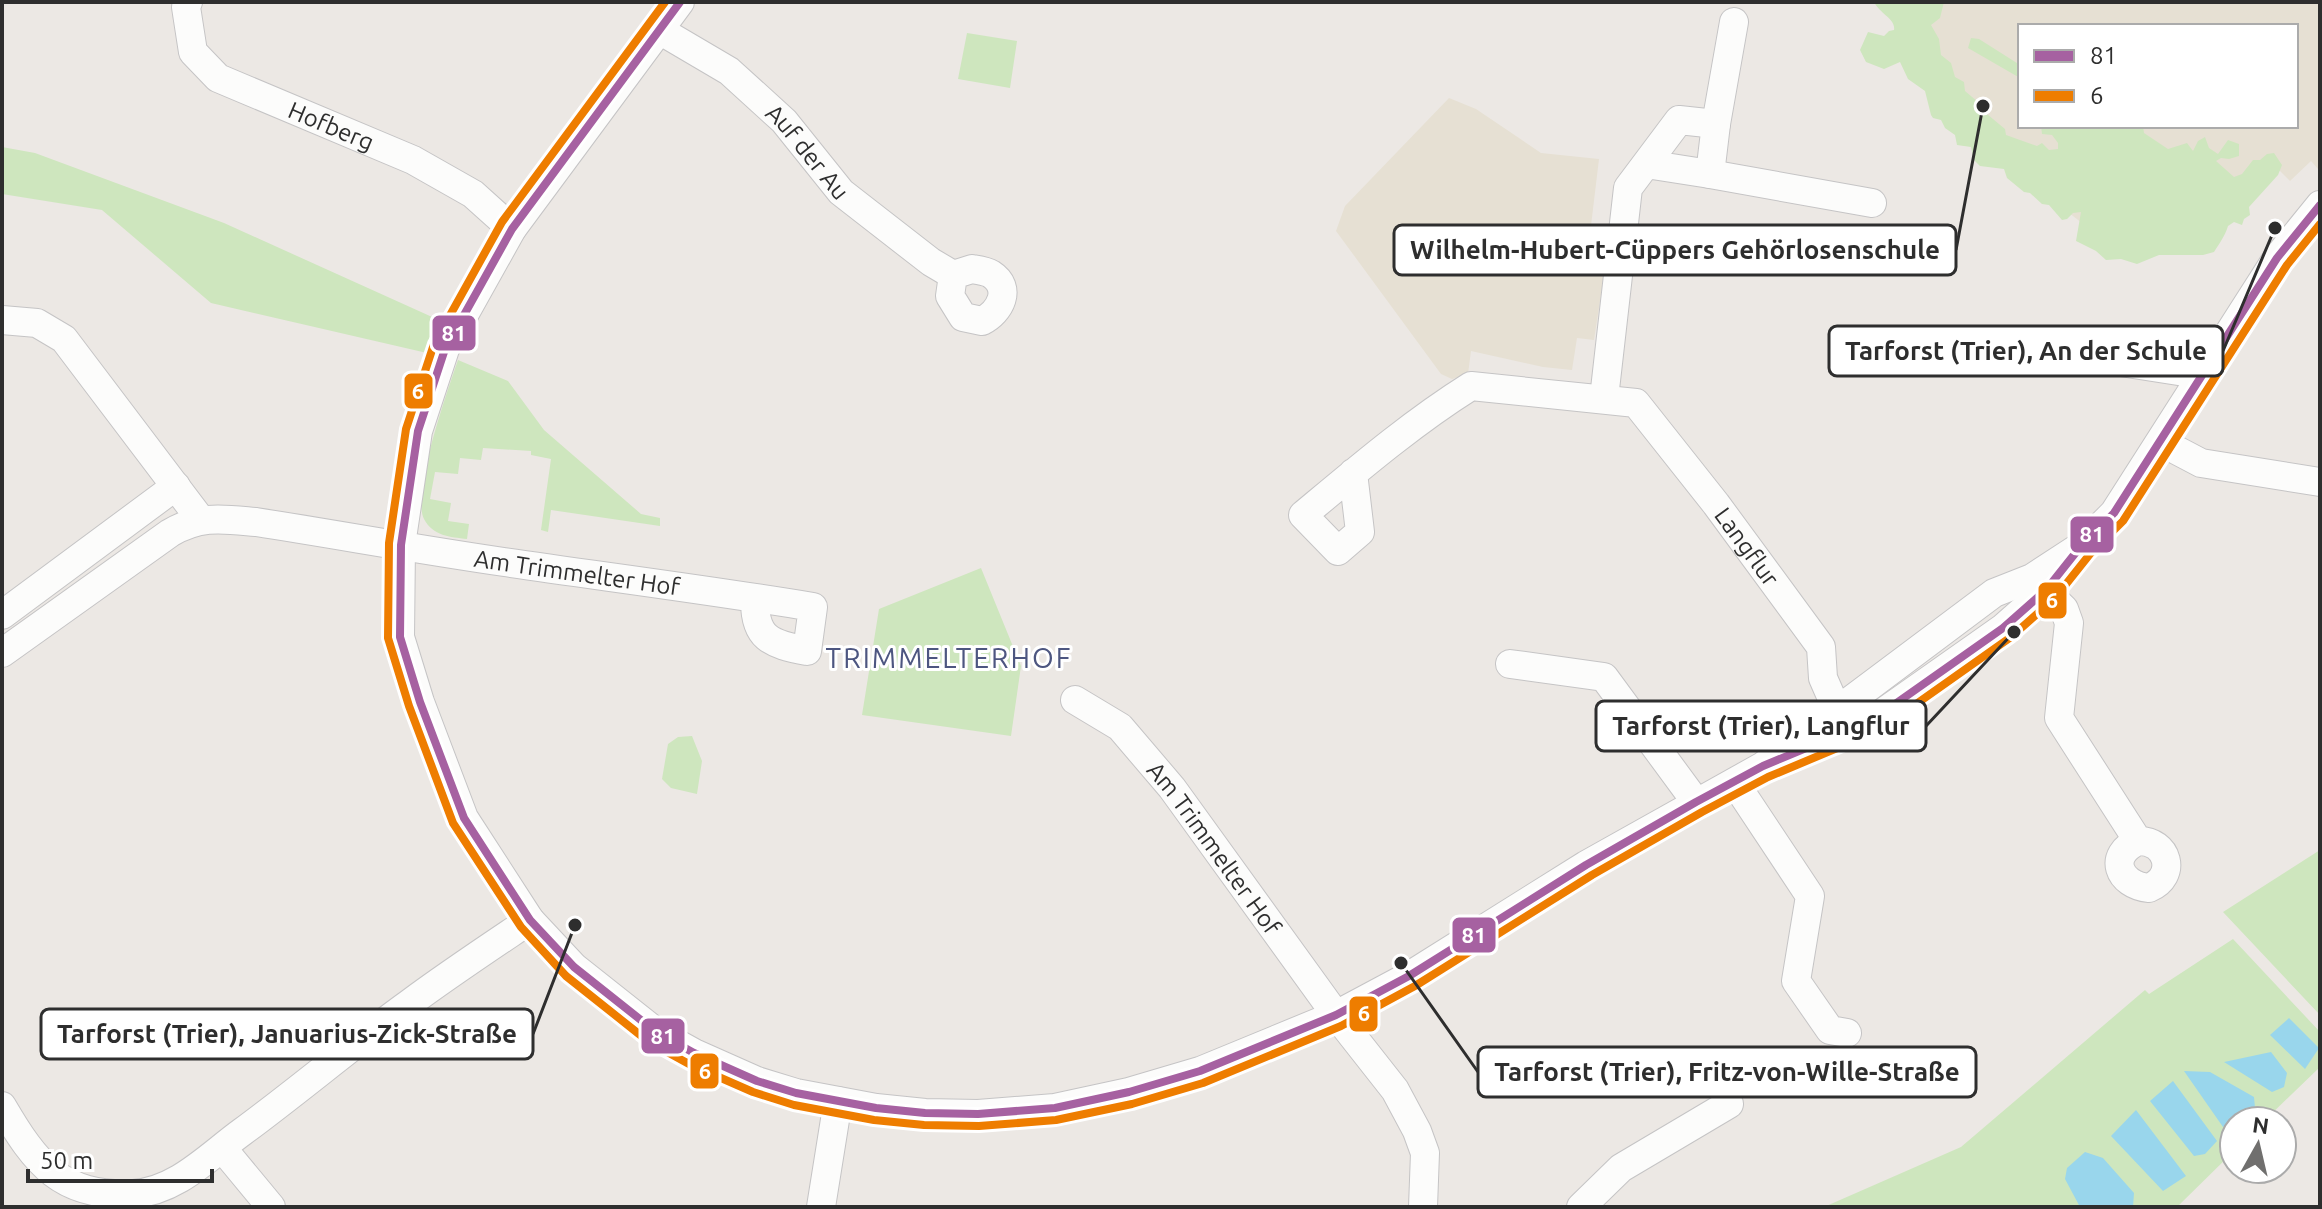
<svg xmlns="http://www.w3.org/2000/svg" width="2322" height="1209" font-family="Ubuntu,sans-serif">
<rect width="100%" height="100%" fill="#ece8e4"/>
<path fill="#e6e0d3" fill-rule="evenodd" d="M1906 2H2320V167L2318 169 2311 161 2290 181 2280 171 2271 170 2105 241 1960 128ZM2020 26H2296V126H2020Z
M1449 98 1476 109 1541 153 1599 159 1587 259 1606 261 1594 340 1577 338 1572 370 1543 367 1471 351 1468 374 1452 379 1441 374 1336 231 1345 206Z"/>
<path fill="#cee6be" d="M1874 2H1944L1940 18 1931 25 1939 39 1941 55 1951 63 1955 77 1964 82 1965 91 1978 102 1981 109 2005 129 2006 135 2037 146 2042 143 2049 150 2058 149V143L2052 135 2042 134 2041 126H2143L2144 133 2168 149 2187 143 2193 151 2198 141 2205 137 2209 148 2218 154 2228 140 2239 144V156L2229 159 2221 158 2216 161 2234 177 2242 174 2253 160H2260L2267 154 2274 153 2282 165 2278 175 2249 207 2250 215 2244 219 2242 225 2234 222 2228 226C2225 236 2219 244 2214 252L2203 255H2159L2137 264 2121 259 2106 260 2096 251 2076 241 2081 212 2073 213 2067 219 2062 220 2049 205 2042 204 2030 193 2024 192 2007 178 2004 169 1980 166 1974 160 1971 147 1957 145 1955 135 1945 128 1941 120 1933 118 1931 115 1925 91 1908 79 1900 62 1884 69 1866 62 1860 50 1868 32 1884 36 1889 31 1894 30C1896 19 1880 14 1874 2Z
M967 33 1017 41 1010 88 958 79Z
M1971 38 1979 39 2020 65V78L1968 48Z
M2 147 35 153 224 223 441 321 427 353 211 303 102 210 2 194Z
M458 360 508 381 544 430 641 514 660 518V526L551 510 548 532 541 530 551 459 531 455V451L483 448 481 460 460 458 458 474 435 472 430 499 451 503 448 521 469 524 467 539C450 537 433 536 424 519 411 494 448 389 458 360Z
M981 568 1021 666 1011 736 862 715 879 609Z
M692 736 702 761 697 794 671 788 662 779 668 744 678 737Z
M2320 850V1015L2223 912Z
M2233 939 2320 1032V1067L2264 1121H2234V1151L2177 1207H1824L1961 1147 2145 990 2149 994Z"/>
<path fill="#99d6ec" d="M2289 1018 2319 1048 2305 1069 2270 1035Z
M2271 1052 2287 1073 2284 1087 2272 1092 2224 1062Z
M2184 1071 2210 1072 2254 1097 2255 1108 2223 1127Z
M2173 1081 2217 1141 2205 1154 2194 1156 2150 1101Z
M2136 1110 2186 1176 2163 1191 2111 1136Z
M2085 1152 2103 1158 2134 1193 2133 1207H2080L2065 1179 2067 1168Z"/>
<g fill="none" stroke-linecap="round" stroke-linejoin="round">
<defs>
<g id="minor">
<path id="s1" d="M188 2 186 7 193 52 218 78 413 160 473 194 512 229"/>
<path d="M680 2 512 229 445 349 418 431 401 545 400 637 420 702 464 818 530 920 574 967 656 1032 694 1053 757 1081 796 1093 876 1108 925 1113 978 1114 1055 1108 1129 1092 1200 1071 1336 1015 1409 976 1586 865 1763 766 1994 593 2032 578 2081 546"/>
<path id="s2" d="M661 31 729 71 784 121 841 192 931 262 953 275"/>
<path d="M1716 124 1734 22"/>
<path d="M1710 174 1872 203"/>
<path d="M972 269C978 270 986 271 991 274 1013 288 1000 312 982 321L963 317 950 296 953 275Z"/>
<path d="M2 320 37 323 64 339 201 520"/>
<path d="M1994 342 2204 375"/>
<path d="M1604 398 1628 188 1679 120 1716 124 1710 174 1646 164"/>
<path d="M2161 442 2201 463 2320 482"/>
<path id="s3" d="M1353 473 1360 532 1338 551 1303 515C1357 470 1412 423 1471 386L1636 403 1716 504 1821 647 1823 678 1837 710 1850 730"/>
<path d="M2033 579 2064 609 2069 623 2059 718 2138 841C2107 855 2118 885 2149 888 2178 876 2168 840 2138 841"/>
<path d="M2 615 176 486"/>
<path id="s4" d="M2 653 170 533C201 515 222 519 256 522 339 535 421 550 504 562 607 577 710 590 813 607L807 651C770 644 754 638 755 598"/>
<path d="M1510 664 1604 677 1696 802"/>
<path id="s5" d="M1075 700 1120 727 1172 788 1336 1015 1395 1090 1417 1131 1425 1153 1423 1207"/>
<path d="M1834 737 1871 721 2003 628 2046 590 2081 546 2114 513 2277 258 2320 205"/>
<path d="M1735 783 1810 896 1796 981 1830 1030 1847 1033"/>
<path d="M2 1106C36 1164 61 1197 133 1194 177 1191 209 1156 242 1132 299 1090 353 1044 410 1003 449 974 490 947 530 920"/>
<path d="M223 1149 271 1207"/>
<path d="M821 1207 838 1101"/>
<path d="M1581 1207 1621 1168 1729 1104"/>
</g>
</defs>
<use href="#minor" stroke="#c5c4c5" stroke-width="30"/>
<use href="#minor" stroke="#fcfcfb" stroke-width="28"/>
<defs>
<path id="bus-1" d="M680 2 512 229 445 349 418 431 401 545 400 637 420 702 464 818 530 920 574 967 656 1032 694 1053 757 1081 796 1093 876 1108 925 1113 978 1114 1055 1108 1129 1092 1200 1071 1336 1015 1409 976 1586 865 1696 802 1763 766 1871 721 2003 628 2046 590 2081 546 2114 513 2277 258 2320 205"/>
<path id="bus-2" d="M665 2 502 222 434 344 406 429 389 543 388 638 409 706 453 823 521 927 566 976 649 1042 689 1064 753 1092 794 1105 874 1120 924 1125 979 1126 1056 1120 1132 1104 1203 1083 1341 1026 1415 986 1592 875 1702 812 1768 777 1878 731 2011 637 2055 598 2090 554 2123 521 2287 265 2320 224"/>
</defs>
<use href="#bus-1" stroke="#fff" stroke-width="14"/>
<use href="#bus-2" stroke="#fff" stroke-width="14"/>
<use href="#bus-1" stroke="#a661a1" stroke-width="8"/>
<use href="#bus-2" stroke="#ee7d00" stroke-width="8"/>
</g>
<g text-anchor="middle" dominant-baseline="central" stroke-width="6" stroke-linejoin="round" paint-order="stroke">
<g font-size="24" fill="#2e2e2e" stroke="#fff">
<text stroke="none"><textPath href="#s1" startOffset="210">Hofberg</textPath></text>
<text stroke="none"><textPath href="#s2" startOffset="192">Auf der Au</textPath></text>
<text stroke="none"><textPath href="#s3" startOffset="698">Langflur</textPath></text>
<text stroke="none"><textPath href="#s4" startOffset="620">Am Trimmelter Hof</textPath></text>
<text stroke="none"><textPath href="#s5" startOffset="206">Am Trimmelter Hof</textPath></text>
</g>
<g font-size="28" letter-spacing="2" fill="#4d5680" stroke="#fff">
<text x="949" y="657">TRIMMELTERHOF</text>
</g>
</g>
<path fill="none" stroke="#2e2e2e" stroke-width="3" d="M1983 106L1956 250M2275 228L2223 351M2014 632L1926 726M575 925L533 1034M1401 963L1478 1072"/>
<g fill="#2e2e2e" stroke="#fff" stroke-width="3">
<circle cx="1983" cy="106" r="8"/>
<circle cx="2275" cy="228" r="8"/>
<circle cx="2014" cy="632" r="8"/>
<circle cx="575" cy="925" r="8"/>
<circle cx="1401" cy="963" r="8"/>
</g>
<g fill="#fff" stroke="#2e2e2e" stroke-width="3">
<rect x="1394" y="225" width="562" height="50" rx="8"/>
<rect x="1829" y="326" width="394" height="50" rx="8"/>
<rect x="1596" y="701" width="330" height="50" rx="8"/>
<rect x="41" y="1009" width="492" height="50" rx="8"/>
<rect x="1478" y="1047" width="498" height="50" rx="8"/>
</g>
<g font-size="26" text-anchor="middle" font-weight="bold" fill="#2e2e2e">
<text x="1675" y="259">Wilhelm-Hubert-Cüppers Gehörlosenschule</text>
<text x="2026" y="360">Tarforst (Trier), An der Schule</text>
<text x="1761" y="735">Tarforst (Trier), Langflur</text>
<text x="287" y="1043">Tarforst (Trier), Januarius-Zick-Straße</text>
<text x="1727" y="1081">Tarforst (Trier), Fritz-von-Wille-Straße</text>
</g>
<g stroke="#fff" stroke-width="3">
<rect x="431" y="314" width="46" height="38" rx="8" fill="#a661a1"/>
<rect x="403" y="372" width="31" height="38" rx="8" fill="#ee7d00"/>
<rect x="2069" y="515" width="46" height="39" rx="8" fill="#a661a1"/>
<rect x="2037" y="581" width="31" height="39" rx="8" fill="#ee7d00"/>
<rect x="1451" y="916" width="46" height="38" rx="8" fill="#a661a1"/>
<rect x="1348" y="995" width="31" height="38" rx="8" fill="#ee7d00"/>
<rect x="640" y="1017" width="46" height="38" rx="8" fill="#a661a1"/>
<rect x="689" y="1052" width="31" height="38" rx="8" fill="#ee7d00"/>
</g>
<g font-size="22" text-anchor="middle" font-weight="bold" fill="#fff">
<text x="454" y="341">81</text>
<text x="418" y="399">6</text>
<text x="2092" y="542">81</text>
<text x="2052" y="608">6</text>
<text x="1474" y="943">81</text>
<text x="1364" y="1021">6</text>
<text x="663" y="1044">81</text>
<text x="705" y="1079">6</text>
</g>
<rect width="2322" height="1209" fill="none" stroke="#2e2e2e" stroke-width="8"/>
<rect x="2018" y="24" width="280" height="104" fill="#ffffff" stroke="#ababab" stroke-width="2"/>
<rect x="2034" y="50" width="40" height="12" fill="#a661a1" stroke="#ababab" stroke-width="2"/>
<text x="2090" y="64" font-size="24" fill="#2e2e2e">81</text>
<rect x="2034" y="90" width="40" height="12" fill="#ee7d00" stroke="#ababab" stroke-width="2"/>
<text x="2090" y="104" font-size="24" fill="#2e2e2e">6</text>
<g transform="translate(2258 1145) rotate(8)"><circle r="38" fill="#ffffff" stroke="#ababab" stroke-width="2"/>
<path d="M0-6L14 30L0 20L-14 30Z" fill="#706f6e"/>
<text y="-12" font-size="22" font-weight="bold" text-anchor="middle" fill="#2e2e2e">N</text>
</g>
<path d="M28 1169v12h184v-12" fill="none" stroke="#2e2e2e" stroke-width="4"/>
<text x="40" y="1169" font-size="24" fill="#2e2e2e" stroke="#ffffff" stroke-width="6" paint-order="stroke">50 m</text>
</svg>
